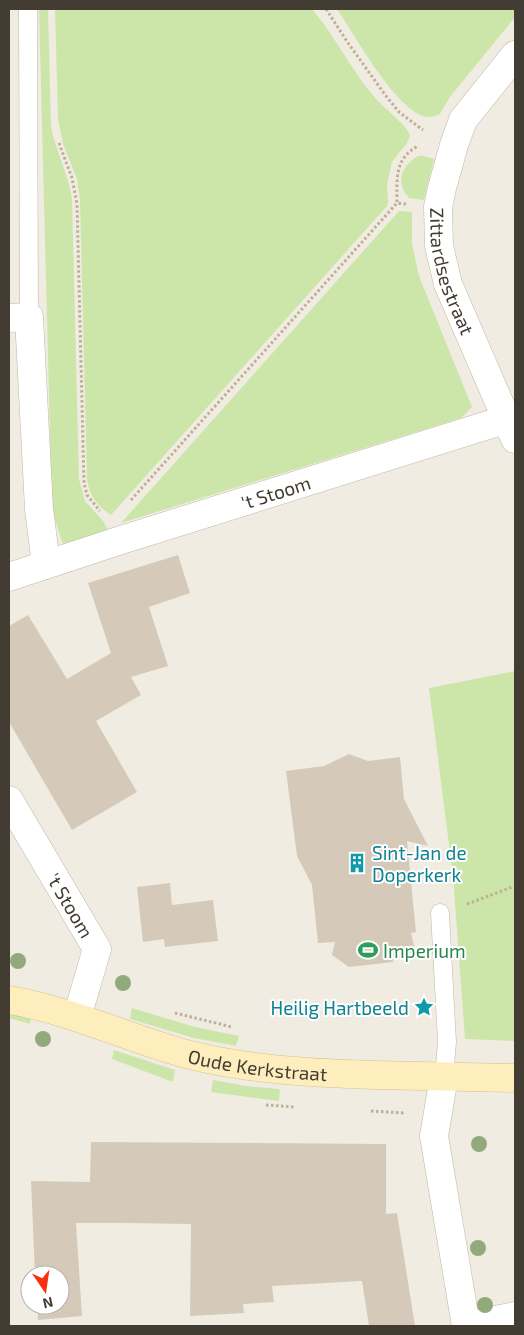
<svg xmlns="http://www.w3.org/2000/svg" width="524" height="1335" font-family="'Exo 2',sans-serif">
<rect width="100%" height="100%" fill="#f1ece2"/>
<path fill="#cce6aa" d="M39 9H48L51 127C56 151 68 174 72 198L79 479 85 501 103 521 108 530 63 544 52 511Z
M55 9H312C336 37 352 72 377 100 384 108 409 127 410 136L407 143 392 162 387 184 388 202 387 206 111 515C98 507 89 495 87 479L80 201 77 179 63 144 58 119Z
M337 9H515V17L450 97 439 115C433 117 427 118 420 115 390 100 356 37 337 9Z
M418 156H423L434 159 424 200 409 198C395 182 401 166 418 156Z
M399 211 412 212V244L419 276 472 407 461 418 121 523Z
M515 671V1041L465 1039 453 876 429 688Z
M132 1008 195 1027 239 1036 236 1046 194 1038 130 1019Z
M9 1011 31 1016 30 1024 9 1018Z
M114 1050 175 1070 173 1082 112 1059Z
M213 1080 246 1086 280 1089 279 1101 211 1092Z"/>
<path fill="#d5caba" d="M178 555 190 593 149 607 168 666 131 677 141 695 96 721 137 792 72 830 9 722V626L28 615 67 679 111 653 88 583Z
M349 754 368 761 400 757 404 799 428 846 407 841 416 932 411 933 416 954 399 952 394 954 393 962 349 967 332 955 335 942 318 943 312 885 297 856 286 771 324 766Z
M170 883 172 905 213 900 218 941 165 947 164 939 143 942 137 887Z
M91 1142 386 1144V1214L397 1213 415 1326H369L362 1281 272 1286 274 1302 243 1304 244 1313 190 1316 191 1224 124 1223H76L82 1316 38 1320 37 1305H60V1275H35L31 1181 90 1182Z"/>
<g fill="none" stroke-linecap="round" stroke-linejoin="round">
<defs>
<path id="lane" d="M28 9 29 317
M440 913 447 1042 444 1077"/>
<g id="street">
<path id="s1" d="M515 55 463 120 454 145 442 188 438 207 439 246 448 284 515 439"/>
<path d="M9 318 29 317 39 509 46 564"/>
<path id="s2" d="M9 577 118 541 507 419"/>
<path id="s3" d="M9 800 97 949 77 1017"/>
<path d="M444 1077 434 1136 466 1326"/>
<path d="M467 1326 515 1316"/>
</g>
<g id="secondary">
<path id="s4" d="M9 1000C71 1010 129 1039 190 1055 251 1070 313 1073 375 1075 422 1076 468 1077 515 1078"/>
</g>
</defs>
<use href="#lane" stroke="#bfb7a8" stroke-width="19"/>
<use href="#street" stroke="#bfb7a8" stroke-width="29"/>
<use href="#secondary" stroke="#d5c293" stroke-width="29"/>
<path stroke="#beaf96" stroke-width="3" stroke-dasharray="2.5 2.5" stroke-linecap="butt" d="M326 9 348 43 386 96 399 112 423 130
M59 143 72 178 77 204 84 483 87 495 100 511
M406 204 397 203C397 179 394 159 418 146
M131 500 397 203
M467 904 515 886
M175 1013 232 1027
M266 1105 295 1107
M371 1111 404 1113"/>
<use href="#lane" stroke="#fff" stroke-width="18"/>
<use href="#street" stroke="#fff" stroke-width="28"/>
<use href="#secondary" stroke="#feeebe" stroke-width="28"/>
</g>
<g fill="#92a97b">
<circle cx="18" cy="961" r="8"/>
<circle cx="123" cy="983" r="8"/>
<circle cx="43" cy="1039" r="8"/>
<circle cx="479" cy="1144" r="8"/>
<circle cx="478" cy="1248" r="8"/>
<circle cx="485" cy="1305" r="8"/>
</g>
<defs>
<symbol id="building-bare" viewBox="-9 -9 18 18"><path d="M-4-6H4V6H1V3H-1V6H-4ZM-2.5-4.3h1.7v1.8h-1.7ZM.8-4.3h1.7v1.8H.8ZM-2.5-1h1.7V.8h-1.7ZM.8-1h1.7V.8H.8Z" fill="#0f9aa8" stroke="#fff" stroke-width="2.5" paint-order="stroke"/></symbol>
<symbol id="stadium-bare" viewBox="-9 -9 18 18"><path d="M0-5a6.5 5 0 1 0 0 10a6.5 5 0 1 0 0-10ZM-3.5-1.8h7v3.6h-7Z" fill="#2e9e5b" stroke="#fff" stroke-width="2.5" paint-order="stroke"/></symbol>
<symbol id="sight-bare" viewBox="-9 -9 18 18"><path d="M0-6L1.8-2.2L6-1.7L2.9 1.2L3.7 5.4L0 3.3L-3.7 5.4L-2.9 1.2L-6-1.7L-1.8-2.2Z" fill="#0f9aa8" stroke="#fff" stroke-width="2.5" paint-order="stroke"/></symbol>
</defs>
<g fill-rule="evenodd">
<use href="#building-bare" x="343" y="849" width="28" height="28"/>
<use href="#stadium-bare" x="354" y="936" width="28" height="28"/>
<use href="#sight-bare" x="410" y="993" width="28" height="28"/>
</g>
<g text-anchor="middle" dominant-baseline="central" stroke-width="4" stroke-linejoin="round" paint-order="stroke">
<g font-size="19" fill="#423c33" stroke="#fff">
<text stroke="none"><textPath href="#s1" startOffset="240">Zittardsestraat</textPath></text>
<text stroke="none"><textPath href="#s2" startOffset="280">'t Stoom</textPath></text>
<text stroke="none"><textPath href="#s3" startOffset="122">'t Stoom</textPath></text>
<text stroke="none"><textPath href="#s4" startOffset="258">Oude Kerkstraat</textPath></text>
</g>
<g font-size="19" fill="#0d838f" stroke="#fff" text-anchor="start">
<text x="372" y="852">Sint-Jan de<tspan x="372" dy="22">Doperkerk</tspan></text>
<text x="409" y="1007" text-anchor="end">Heilig Hartbeeld</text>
</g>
<g font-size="19" fill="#27864d" stroke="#fff" text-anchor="start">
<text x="383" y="950">Imperium</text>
</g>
</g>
<rect width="524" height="1335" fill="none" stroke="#423c33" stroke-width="20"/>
<g transform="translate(45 1290) rotate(167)"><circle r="24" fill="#ffffff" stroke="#b3b1ad"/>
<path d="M0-4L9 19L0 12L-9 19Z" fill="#fa3010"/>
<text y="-8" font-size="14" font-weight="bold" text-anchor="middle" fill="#423c33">N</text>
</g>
</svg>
